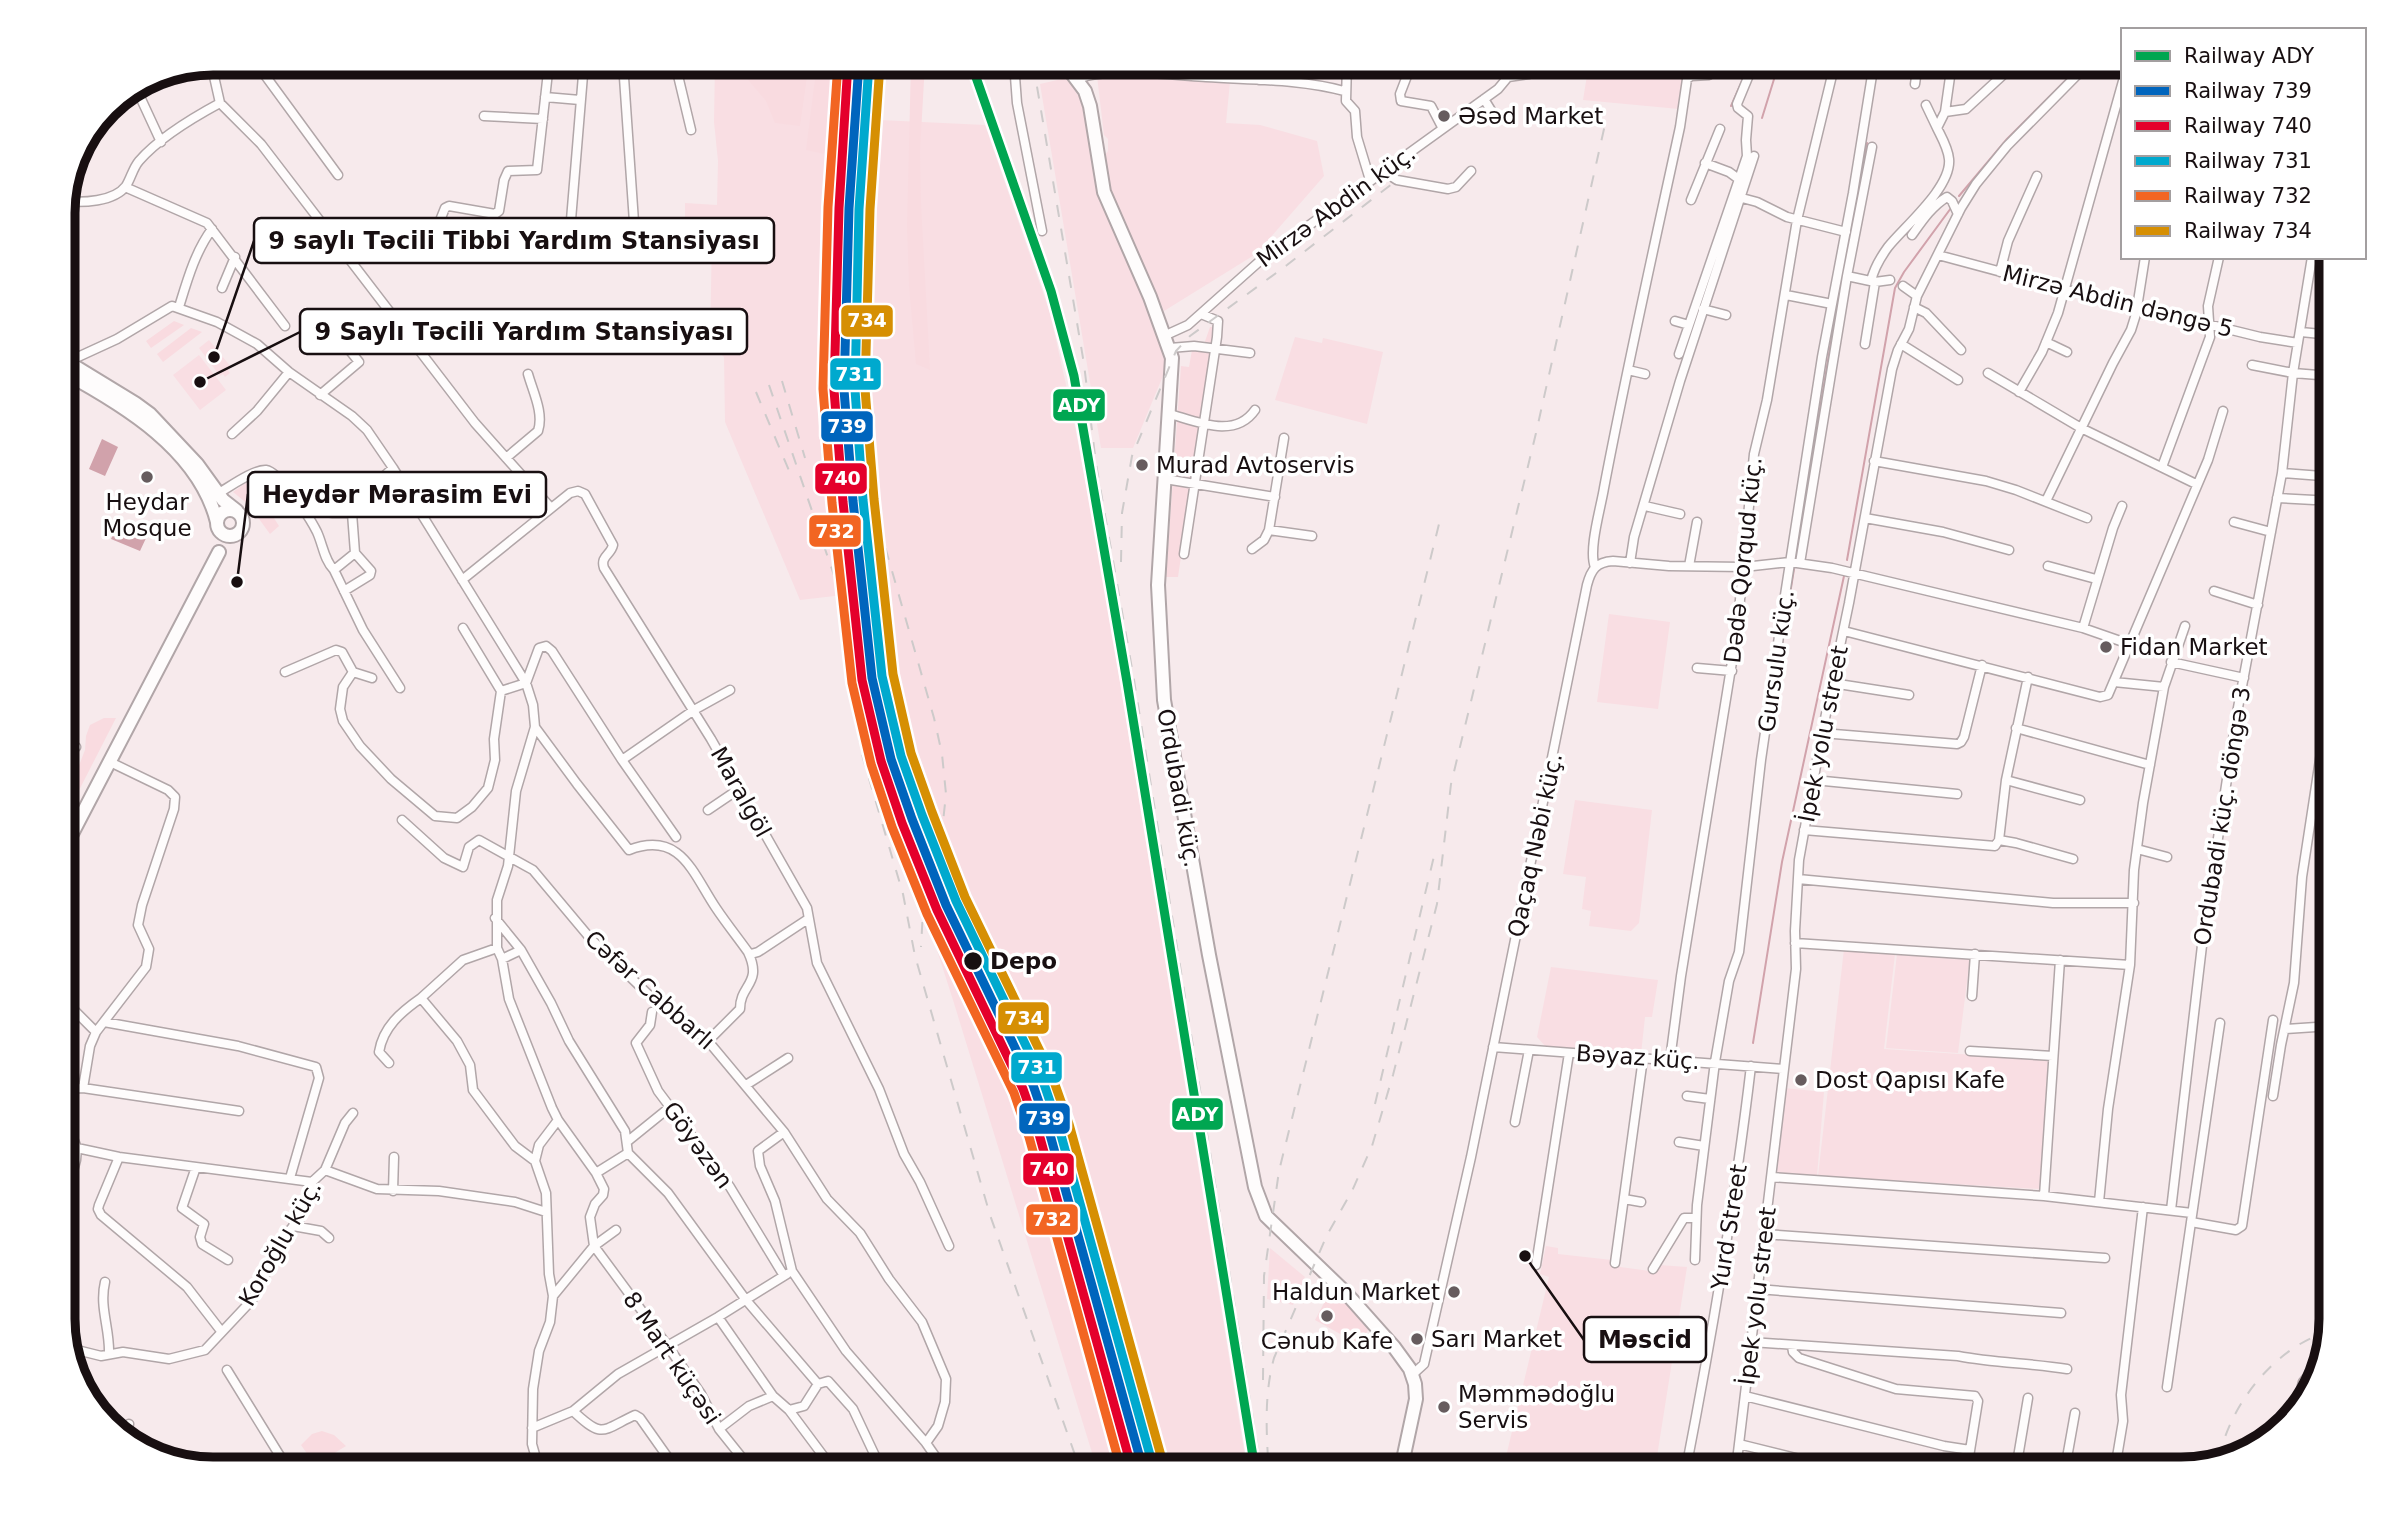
<svg xmlns="http://www.w3.org/2000/svg" width="2394" height="1532" font-family="'DejaVu Sans',sans-serif">
<rect width="100%" height="100%" fill="#f7eaec"/>
<path fill="#f9dee3" d="M715 63H842L840 160 848 162 827 414 828 438 842 509 852 594 800 600 725 422 724 357 710 344 712 234 685 232V203L717 205 718 161 714 122Z
M1589 63H1684L1679 109 1583 100Z
M1097 76 1230 82 1226 123 1260 125 1317 141 1324 176 1256 254 1164 311 1112 195 1105 155 1108 151V139L1104 135Z
M1066 78 1082 101 1103 207 1163 344 1165 371 1133 448H1101L1040 84Z
M859 119 985 125 1050 313 1073 416 1102 570 1247 1469H1097L953 1000 896 823 919 803 883 647 852 423 848 326Z
M1295 337 1322 343 1323 338 1383 352 1367 424 1275 400Z
M209 340 231 367 228 370 230 373 225 377 223 374 220 376 199 348Z
M199 355 226 390 200 410 173 375Z
M1609 614 1670 622 1658 709 1597 702Z
M1575 800 1652 810 1639 923 1631 931 1589 926 1591 911 1582 909 1586 877 1563 874Z
M1844 949 1895 954 1884 1049 2048 1060 2040 1189 1818 1176Z
M1897 954 1970 958 1958 1053 1886 1048Z
M1551 967 1658 980 1652 1017H1645L1641 1054 1546 1047 1537 1037Z
M1784 1088 1824 1092 1817 1176 1777 1173Z
M1546 1246 1558 1248V1254L1612 1260 1613 1266 1657 1272 1659 1265 1687 1267 1655 1469H1503L1549 1277 1540 1274Z
M1270 1248 1305 1277 1293 1305 1267 1299Z"/>
<path fill="#f9dbe0" d="M734 63H809L800 126 775 123 766 101Z
M817 63H835L830 142 824 154 806 150Z
M911 63H925L920 151 921 203 930 370 916 364 909 286 907 226Z
M174 321 184 325 151 348 146 341Z
M1210 327H1215L1178 577H1166L1181 366 1189 367 1192 350H1202Z
M191 328 202 332 163 362 157 354Z
M250 480 279 526 270 534 249 505 233 492Z
M104 718H116L72 804 66 799 85 750 86 736 90 725Z
M1332 1288 1368 1330 1360 1345 1315 1320Z
M322 1431 334 1435 346 1446 315 1465 301 1445 312 1434Z"/>
<path fill="#d1a2ab" d="M102 439 118 447 105 476 89 469Z
M118 524 147 536 140 551 111 539Z"/>
<g fill="none" stroke-linecap="round" stroke-linejoin="round">
<path stroke="#d1a2ab" stroke-width="2" d="M1731 106 1747 70
M1762 118 1779 63
M1959 196 2007 139 2083 63
M1796 555 1842 275 1867 143
M1847 560 1895 288 1904 272 1951 208
M1775 688 1794 569
M1753 1043 1782 862 1844 576"/>
<defs>
<path id="street" d="M256 63 338 175
M504 63 512 67 548 72
M623 63 634 222
M675 63 691 130
M1014 63 1017 103 1042 231
M1329 63 1337 71 1345 72
M1347 63 1346 101 1355 111 1357 137 1370 180
M1412 63 1400 94 1401 101 1431 106 1442 127
M209 64 213 72 220 103 261 144 475 423 551 508
M1796 66 1832 74
M1508 77 1529 74 1553 63
M1078 79C1105 67 1174 75 1206 77 1252 80 1300 79 1344 91
M1259 80 1260 63
M1915 84 1918 63
M136 88 161 142
M545 97 580 100
M1484 99 1492 112
M1926 105 1937 128
M1945 112 1966 109 2016 63
M484 116 543 119
M1705 163 1729 172 1740 180
M1383 171 1397 180 1448 189 1456 187 1471 171
M125 187 207 223 285 326
M1742 198 1757 202 1787 217 1846 232
M1691 200 1720 129
M64 201C82 203 114 202 126 186 131 178 133 168 139 161 158 139 194 117 220 103
M571 220 584 63
M437 228 445 208 449 206 495 214 499 211 504 180 508 171 537 170 549 63
M1912 235C1922 221 1932 206 1947 197L1952 201 1958 214
M1938 255 2065 289 2260 337 2298 343
M2000 272 2008 241 2037 176
M1847 276 1875 282 1890 280
M1871 281C1874 268 1880 258 1888 247 1905 226 1952 187 1949 159 1948 148 1942 138 1937 128L1945 112 1952 63
M1903 286 1917 296
M222 288 235 257
M1786 295 1832 304
M179 307C187 281 195 252 212 229
M1914 307 1926 313 1961 350
M1703 309 1726 315
M1675 321 1689 325
M2301 332 2331 335
M1166 335 1188 325 1261 260 1498 89 1508 77 1515 63
M2046 342 2067 352
M1865 344 1875 282
M1901 344 1958 380
M1170 348 1194 346 1250 353
M1679 354 1747 156 1746 140 1748 116 1738 108 1737 104 1754 63
M67 362 117 339 172 306 217 322 257 344 289 372 352 416 367 430 393 468 526 683 533 705 535 727 516 791 508 866 497 900V948L502 959 509 999 552 1108 558 1120 596 1173 628 1153 668 1193 746 1300 818 1384
M2252 365 2293 373 2331 376
M1628 370 1645 374
M1988 373 2081 428 2196 484
M2019 392 2042 352 2058 313 2123 81
M320 395 359 362 323 317
M1170 414C1198 422 1235 439 1255 410
M232 434 257 411 289 372
M506 458 538 431C544 413 533 392 528 374
M1874 461 1986 481 2016 490 2087 518
M2162 467 2210 337 2208 306 2219 257
M2282 473 2322 476
M1165 479 1275 497
M217 494C228 488 254 469 266 470 280 472 310 518 317 532 323 545 324 560 334 570L363 630 400 688
M2277 498 2314 500
M2046 501 2113 363 2131 330 2136 314 2145 257
M1645 506 1680 514
M300 508 333 513H352
M1865 518 1943 532 2009 550
M2234 522 2271 532
M1269 530 1312 536
M1252 549 1264 540 1269 530 1284 438
M1184 554 1217 337 1218 321 1201 314
M1630 563 1634 537 1680 381 1754 156
M1800 563 1847 276 1872 147
M1689 566 1697 522
M2048 566 2096 579
M1595 567C1588 550 1601 507 1604 488 1627 367 1654 247 1680 127L1687 79 1691 76 1709 75 1713 69 1714 63
M334 570 355 553
M462 580 570 493 578 491 585 494 613 545C611 555 600 556 604 568L711 739 807 908 817 963 879 1089 904 1154 920 1182 949 1246
M344 591 370 575 371 571 355 553 352 513 366 492 393 468
M2214 591 2258 605
M2083 628 2113 528 2122 506
M1844 631 2100 697 2108 695 2208 460 2223 411
M2171 662 2244 678
M1697 668 1732 671
M285 672 336 650 342 652 353 672
M372 678 353 672 343 687 340 709 343 721 360 746 391 779 435 816 457 818 472 807 488 788 495 760 494 739 501 691 463 628
M2114 682 2164 687
M1832 683 1909 695
M501 691 526 683 539 648 546 646 552 651 622 760 676 837
M535 727 577 784 629 850C681 830 693 874 716 908 726 923 738 938 748 952L751 954 758 952 808 919
M2016 728 2150 765
M1822 733 1957 744 1961 742 1964 737 1982 665
M63 739 76 747
M622 760 694 710 730 690
M1814 780 1957 794
M2006 780 2080 800
M708 810 739 789
M402 820 444 858 463 867 469 847 479 840 533 870 590 938 652 998 675 1012 708 1041 784 1132 827 1199 860 1233 889 1279 922 1322 946 1379 945 1402 938 1426 926 1443
M1804 830 1995 846 1999 840 2006 780 2028 677
M1999 840 2016 843 2073 859
M2137 849 2167 857
M1798 879 2053 903H2134
M495 918 521 950 551 1003 569 1041 625 1131 628 1153
M1795 943 2130 965
M497 948 463 960 421 998 457 1041 470 1065 473 1090 515 1146 535 1161
M502 959 521 950
M1972 996 1975 954
M63 999 96 1032
M652 1012 650 1025 636 1043 658 1091 730 1187 784 1276
M104 1022 238 1046 316 1067 319 1078 290 1178
M2285 1029 2331 1026
M708 1041 740 1009C740 984 763 984 748 952
M1493 1047 1783 1069
M1970 1051 2053 1056
M1670 1060 1681 976 1737 631 1754 454 1767 400 1797 220 1835 63
M389 1063 379 1052C383 1027 401 1012 421 998
M746 1085 788 1058
M83 1088 90 1046 96 1032 146 967 149 949 138 925 142 905 174 809 175 797 168 790 110 762
M63 1089 83 1088 239 1111
M1687 1096 1710 1099
M2273 1096 2281 1045 2294 983 2302 877 2331 688
M63 1113 77 1148 76 1160 63 1208
M1515 1122 1529 1050
M784 1132 758 1151 760 1166 775 1201 792 1271 846 1351 926 1443 944 1469
M628 1141 670 1107
M1679 1142 1704 1146
M77 1148 119 1157 312 1182
M63 1157 76 1160
M119 1157 99 1205 98 1209 101 1215 187 1287 221 1331
M196 1167 182 1208 204 1224 200 1237 202 1244 228 1260
M325 1170 345 1123 353 1113
M596 1173 604 1189 603 1195 595 1204 590 1217 594 1246 667 1345 701 1394 719 1429 751 1469
M1771 1177 2044 1196 2192 1213
M393 1191 394 1157
M2044 1196 2060 960
M1624 1199 1641 1202
M2099 1202 2108 1109 2130 965 2134 870 2143 803 2164 687 2185 626
M2171 1210 2203 937 2237 713 2282 473 2293 373 2312 257
M2191 1222 2236 1230 2242 1226 2273 1020
M293 1226 321 1231 329 1238
M1764 1234 2105 1258
M1695 1260 1697 1205 1715 1062 1729 981 1739 952 1761 760 1785 595 1822 357 1853 193 1874 63
M1615 1263 1643 1058
M1536 1265 1569 1053
M1653 1269 1684 1218H1696
M105 1282C99 1307 110 1329 109 1354
M1757 1289 2061 1313
M553 1296 594 1246 616 1230
M718 1317 773 1396 789 1410 833 1469
M1751 1342 1958 1356C1994 1363 2031 1363 2067 1369
M1792 1346 1793 1352 1799 1358 1896 1389 1975 1396 1978 1401 1967 1469
M69 1348 101 1356 123 1352 169 1359 205 1350 252 1300 285 1236 300 1218 313 1189 312 1182 325 1170 377 1189 439 1191 515 1202 546 1212
M227 1370 288 1469
M1412 1375 1424 1364 1471 1157 1587 585C1591 570 1596 562 1613 561L1669 566 1744 567 1790 562 1832 568 2083 628 2129 644
M818 1384 828 1381 853 1409 877 1460 884 1469
M2167 1387 2220 1023
M1745 1396 1944 1446 1970 1450
M789 1410 804 1406 818 1384
M573 1411C603 1439 601 1431 635 1415L640 1418 676 1469
M2295 1412 2303 1382 2308 1376H2314
M532 1428 573 1411 618 1374 718 1317 787 1274
M719 1429 749 1406 773 1396
M125 1439 129 1424
M1739 1444 1840 1469
M1002 1463 1006 1469
M539 1469 532 1444 533 1389 539 1351 550 1322 553 1296 549 1274 546 1193 535 1161 539 1145 558 1120
M1686 1469C1712 1335 1735 1202 1751 1066
M1736 1469 1796 969 1795 931 1799 860 1822 733 1849 603 1892 369 1898 350 1909 329 1917 296 1961 208 1976 184 2007 146 2089 63
M2016 1469 2028 1398
M2065 1469 2075 1413
M2115 1469 2123 1421 2121 1395 2143 1207"/>
<path id="secondary" d="M1064 63 1085 91 1090 106 1104 192 1150 297 1172 358 1158 585 1164 700 1209 955 1255 1187 1266 1216 1346 1293 1394 1347 1410 1369 1415 1384 1416 1399 1401 1469
M63 359 135 403 150 414 197 464 223 500 237 511
M63 372C124 405 199 450 217 522
M217 523a13 13 0 1 1 26 0a13 13 0 1 1-26 0Z
M63 851 219 552"/>
</defs>
<use href="#street" stroke="#b1a6a8" stroke-width="11"/>
<use href="#secondary" stroke="#b1a6a8" stroke-width="16"/>
<use href="#street" stroke="#fefcfc" stroke-width="8"/>
<use href="#secondary" stroke="#fefcfc" stroke-width="12"/>
<path stroke="#cdcaca" stroke-width="2" stroke-dasharray="12 12" stroke-linecap="butt" d="M845 63 843 89 845 147 820 402 822 452 843 583 859 737 863 758 903 894 915 956 990 1215 1080 1469
M1033 63 1084 364 1096 464 1134 680 1261 1469
M861 143 853 294 855 359 860 396 882 536 934 718 942 754 946 794 943 822 923 911 921 947
M782 381 805 458
M769 385 837 584
M756 392 790 473
M1121 562 1122 513 1132 456 1176 351 1190 336 1287 265 1397 180
M1375 1104 1435 852
M1263 1380 1264 1276 1279 1171 1441 516
M1268 1459C1266 1424 1265 1391 1274 1358L1327 1235 1352 1191 1372 1146 1393 1075 1437 904 1451 784 1536 433 1606 120
M2219 1459C2229 1406 2274 1348 2327 1332"/>
<defs>
<path id="rail-1" d="M971 63 1051 291 1074 376 1127 682 1255 1469"/>
<path id="rail-2" d="M859 63 849 208 844 390 853 501 872 678 891 759 912 819 946 905 1033 1085 1049 1131 1143 1469"/>
<path id="rail-3" d="M848 63 839 208 834 390 843 502 862 680 881 761 902 823 937 910 1023 1089 1039 1134 1132 1469"/>
<path id="rail-4" d="M869 64 859 209 855 390 863 500 882 676 901 756 922 815 956 901 1043 1081 1059 1128 1153 1466"/>
<path id="rail-5" d="M838 63 828 207 823 389 832 503 852 683 871 764 892 827 927 914 1014 1093 1029 1137 1121 1469"/>
<path id="rail-6" d="M880 64 870 209 865 389 874 499 893 674 911 753 932 812 965 897 1052 1076 1069 1124 1163 1463"/>
</defs>
<use href="#rail-1" stroke="#fff" stroke-width="14"/>
<use href="#rail-2" stroke="#fff" stroke-width="14"/>
<use href="#rail-3" stroke="#fff" stroke-width="14"/>
<use href="#rail-4" stroke="#fff" stroke-width="14"/>
<use href="#rail-5" stroke="#fff" stroke-width="14"/>
<use href="#rail-6" stroke="#fff" stroke-width="14"/>
<use href="#rail-1" stroke="#00a651" stroke-width="9"/>
<use href="#rail-2" stroke="#0065bd" stroke-width="9"/>
<use href="#rail-3" stroke="#e4002b" stroke-width="9"/>
<use href="#rail-4" stroke="#00a9ce" stroke-width="9"/>
<use href="#rail-5" stroke="#f26522" stroke-width="9"/>
<use href="#rail-6" stroke="#d68f03" stroke-width="9"/>
</g>
<g fill="#665c5e" stroke="#fff" stroke-width="2.5">
<circle cx="1444" cy="116" r="7"/>
<circle cx="1142" cy="465" r="7"/>
<circle cx="147" cy="477" r="7"/>
<circle cx="2106" cy="647" r="7"/>
<circle cx="1801" cy="1080" r="7"/>
<circle cx="1454" cy="1292" r="7"/>
<circle cx="1327" cy="1316" r="7"/>
<circle cx="1417" cy="1339" r="7"/>
<circle cx="1444" cy="1407" r="7"/>
</g>
<circle fill="#180f11" stroke="#fff" stroke-width="2.5" cx="973" cy="961" r="10"/>
<g text-anchor="middle" dominant-baseline="central" stroke-width="7" stroke-linejoin="round" paint-order="stroke">
<g font-size="23" fill="#180f11" stroke="#fff" text-anchor="start">
<text x="1458" y="116">Əsəd Market</text>
<text x="1156" y="465">Murad Avtoservis</text>
<text x="147" y="502" text-anchor="middle">Heydar<tspan x="147" dy="26">Mosque</tspan></text>
<text x="2120" y="647">Fidan Market</text>
<text x="1815" y="1080">Dost Qapısı Kafe</text>
<text x="1440" y="1292" text-anchor="end">Haldun Market</text>
<text x="1431" y="1339">Sarı Market</text>
<text x="1327" y="1341" text-anchor="middle">Cənub Kafe</text>
<text x="1458" y="1394">Məmmədoğlu<tspan x="1458" dy="26">Servis</tspan></text>
</g>
<g font-size="23" fill="#180f11" stroke="#fff">
<text transform="translate(1336 206) rotate(-36)">Mirzə Abdin küç.</text>
<text transform="translate(2118 301) rotate(14)">Mirzə Abdin dəngə 5</text>
<text transform="translate(1743 560) rotate(-84)">Dədə Qorqud küç.</text>
<text transform="translate(1776 661) rotate(-82)">Gursulu küç.</text>
<text transform="translate(1823 734) rotate(-79)">İpek yolu street</text>
<text transform="translate(1179 788) rotate(80)">Ordubadi küç.</text>
<text transform="translate(741 792) rotate(61)">Maralgöl</text>
<text transform="translate(2222 816) rotate(-81)">Ordubadi küç. döngə 3</text>
<text transform="translate(1535 845) rotate(-78)">Qaçaq Nəbi küç.</text>
<text transform="translate(650 990) rotate(42)">Cəfər Cabbarlı</text>
<text transform="translate(1638 1057) rotate(4)">Bəyaz küç.</text>
<text transform="translate(698 1145) rotate(54)">Göyəzən</text>
<text transform="translate(1729 1227) rotate(-81)">Yurd Street</text>
<text transform="translate(280 1243) rotate(-60)">Koroğlu küç.</text>
<text transform="translate(1757 1296) rotate(-83)">İpek yolu street</text>
<text transform="translate(672 1358) rotate(56)">8 Mart küçəsi</text>
</g>
<g font-size="23" font-weight="bold" fill="#180f11" stroke="#fff" text-anchor="start">
<text x="990" y="961">Depo</text>
</g>
</g>
<path d="M0 0H2394V1532H0ZM213 75H2181A138 138 0 0 1 2319 213V1319A138 138 0 0 1 2181 1457H213A138 138 0 0 1 75 1319V213A138 138 0 0 1 213 75Z" fill="#fff" fill-rule="evenodd"/>
<path fill="none" stroke="#180f11" stroke-width="9" d="M213 75H2181A138 138 0 0 1 2319 213V1319A138 138 0 0 1 2181 1457H213A138 138 0 0 1 75 1319V213A138 138 0 0 1 213 75Z"/>
<path fill="none" stroke="#180f11" stroke-width="2.5" d="M214 357L254 241M200 382L300 332M237 582L248 494M1525 1256L1584 1340"/>
<g fill="#180f11" stroke="#fff" stroke-width="2.5">
<circle cx="214" cy="357" r="7"/>
<circle cx="200" cy="382" r="7"/>
<circle cx="237" cy="582" r="7"/>
<circle cx="1525" cy="1256" r="7"/>
</g>
<g fill="#fff" stroke="#180f11" stroke-width="2.5">
<rect x="254" y="218" width="520" height="45" rx="7"/>
<rect x="300" y="309" width="447" height="45" rx="7"/>
<rect x="248" y="472" width="298" height="45" rx="7"/>
<rect x="1584" y="1317" width="122" height="45" rx="7"/>
</g>
<g font-size="24" text-anchor="middle" font-weight="bold" fill="#180f11">
<text x="514" y="249">9 saylı Təcili Tibbi Yardım Stansiyası</text>
<text x="524" y="340">9 Saylı Təcili Yardım Stansiyası</text>
<text x="397" y="503">Heydər Mərasim Evi</text>
<text x="1645" y="1348">Məscid</text>
</g>
<g stroke="#fff" stroke-width="2.5">
<rect x="840" y="304" width="54" height="34" rx="7" fill="#d68f03"/>
<rect x="829" y="357" width="53" height="34" rx="7" fill="#00a9ce"/>
<rect x="1052" y="388" width="54" height="34" rx="7" fill="#00a651"/>
<rect x="820" y="410" width="54" height="33" rx="7" fill="#0065bd"/>
<rect x="814" y="462" width="54" height="33" rx="7" fill="#e4002b"/>
<rect x="808" y="514" width="54" height="34" rx="7" fill="#f26522"/>
<rect x="997" y="1001" width="53" height="34" rx="7" fill="#d68f03"/>
<rect x="1010" y="1051" width="53" height="33" rx="7" fill="#00a9ce"/>
<rect x="1171" y="1097" width="53" height="34" rx="7" fill="#00a651"/>
<rect x="1018" y="1102" width="53" height="33" rx="7" fill="#0065bd"/>
<rect x="1022" y="1152" width="53" height="34" rx="7" fill="#e4002b"/>
<rect x="1025" y="1203" width="54" height="33" rx="7" fill="#f26522"/>
</g>
<g font-size="19" text-anchor="middle" font-weight="bold" fill="#fff">
<text x="867" y="327">734</text>
<text x="855" y="381">731</text>
<text x="1079" y="412">ADY</text>
<text x="847" y="433">739</text>
<text x="841" y="485">740</text>
<text x="835" y="538">732</text>
<text x="1024" y="1025">734</text>
<text x="1037" y="1074">731</text>
<text x="1197" y="1121">ADY</text>
<text x="1045" y="1125">739</text>
<text x="1049" y="1176">740</text>
<text x="1052" y="1226">732</text>
</g>
<rect x="2121" y="28" width="245" height="231" fill="#ffffff" stroke="#a39fa0" stroke-width="2"/>
<rect x="2135" y="51" width="35" height="10" fill="#00a651" stroke="#a39fa0" stroke-width="2"/>
<text x="2184" y="63" font-size="21" fill="#180f11">Railway ADY</text>
<rect x="2135" y="86" width="35" height="10" fill="#0065bd" stroke="#a39fa0" stroke-width="2"/>
<text x="2184" y="98" font-size="21" fill="#180f11">Railway 739</text>
<rect x="2135" y="121" width="35" height="10" fill="#e4002b" stroke="#a39fa0" stroke-width="2"/>
<text x="2184" y="133" font-size="21" fill="#180f11">Railway 740</text>
<rect x="2135" y="156" width="35" height="10" fill="#00a9ce" stroke="#a39fa0" stroke-width="2"/>
<text x="2184" y="168" font-size="21" fill="#180f11">Railway 731</text>
<rect x="2135" y="191" width="35" height="10" fill="#f26522" stroke="#a39fa0" stroke-width="2"/>
<text x="2184" y="203" font-size="21" fill="#180f11">Railway 732</text>
<rect x="2135" y="226" width="35" height="10" fill="#d68f03" stroke="#a39fa0" stroke-width="2"/>
<text x="2184" y="238" font-size="21" fill="#180f11">Railway 734</text>
</svg>
